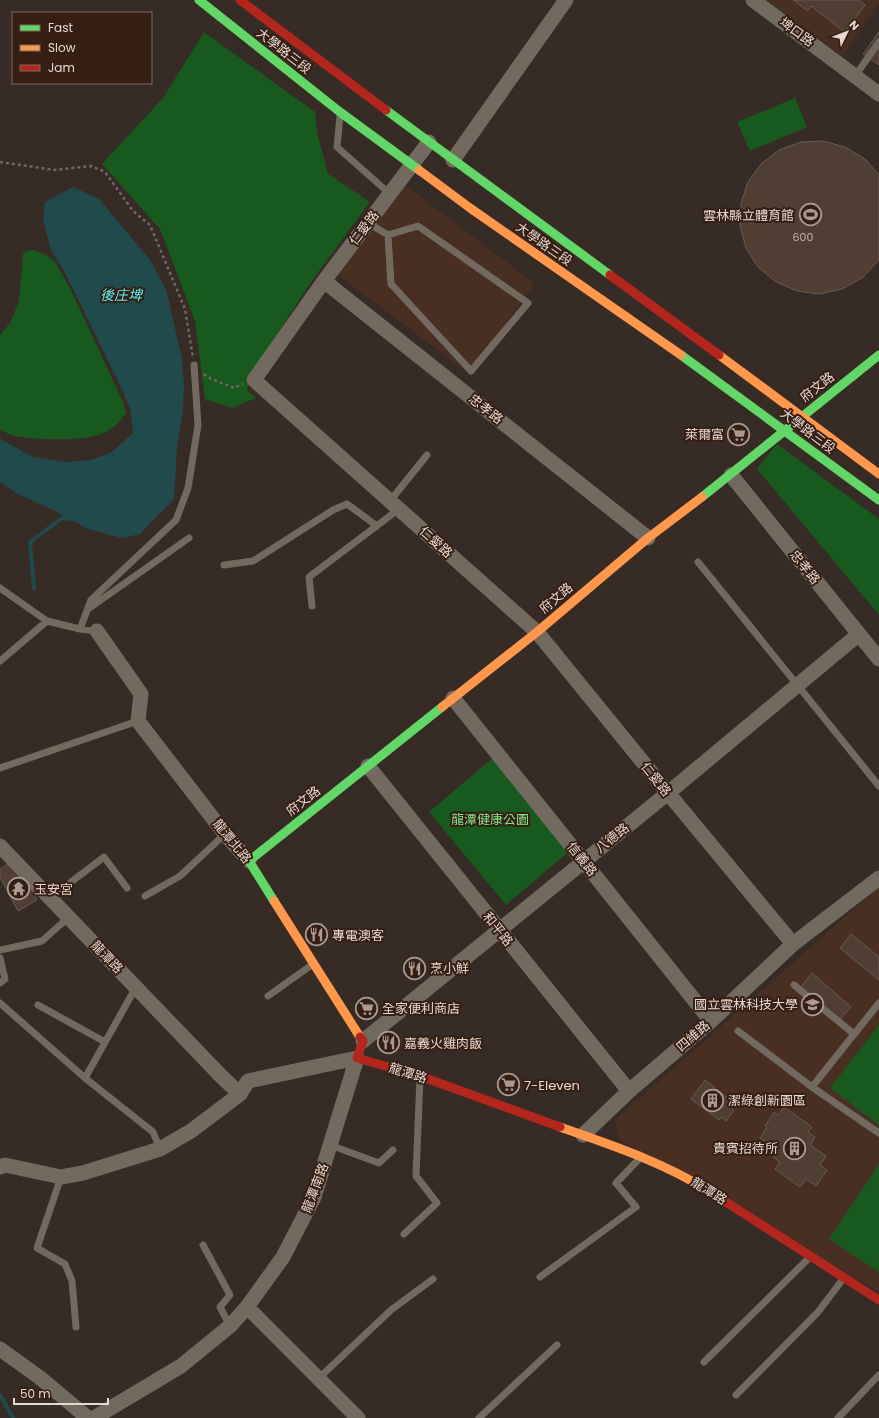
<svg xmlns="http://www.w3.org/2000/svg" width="879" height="1418" font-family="Poppins,'Noto Sans TC',sans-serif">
<rect width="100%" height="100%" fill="#372b25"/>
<path fill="#492f21" d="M767 0H879V2L843 56Z
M405 185 535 284 468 373 337 274Z
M879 887V1292L619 1139 615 1120Z"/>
<path fill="#18591d" d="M204 32 315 112 317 132 328 174 370 202 311 282 250 376 247 390 256 398 232 408 205 399 195 321 160 229 102 164 163 98Z
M795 98 807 127 750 151 737 122Z
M33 250 45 254 55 262 71 290 123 402 126 412C121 421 115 427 106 432 86 442 36 440 14 436 9 435 4 431 0 429V335L10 323 19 301 23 254 27 251Z
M777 444 879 519V615L757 469Z
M494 757 570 851 506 905 429 812Z
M879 1025V1125L830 1088Z
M879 1164V1272L829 1239Z"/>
<path fill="#204a4c" d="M73 187 99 199 151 261 167 292 182 360 184 383 183 409 177 448 174 499 140 534 122 538 88 529 53 510 16 493 0 482V439L33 457 64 462 91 460 112 452 133 433 130 408 120 385 63 269 51 250 43 219 45 202Z"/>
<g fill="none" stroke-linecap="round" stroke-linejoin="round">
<path stroke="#204a4c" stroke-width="4" d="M34 588 30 542 62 518 74 519
M0 1395 13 1418"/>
</g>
<path fill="#503e33" stroke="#655b55" d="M793 0H859L865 5 845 32 811 6 808 11Z
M879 32V65L863 54Z
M823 141 845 147 865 159 879 175V260L862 278 842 289 819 294 797 291 776 282 758 267 746 248 740 226 741 203 748 182 761 164 779 150 801 142Z
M15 860 37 900 18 911 0 877V869Z
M851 934 879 957V980L840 948Z
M812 973 851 1007 838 1021 800 988Z
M705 1080 733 1102 729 1106 734 1110 726 1121 721 1117 719 1120 691 1099Z
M784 1107 812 1127 808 1132 815 1137 810 1145 826 1156 820 1165 827 1170 816 1186 806 1179 800 1187 775 1169 780 1162 773 1157 778 1150 760 1138 767 1127 765 1126 774 1112 778 1115Z"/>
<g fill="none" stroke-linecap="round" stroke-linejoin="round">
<path stroke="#716860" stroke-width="2.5" stroke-dasharray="3 3" stroke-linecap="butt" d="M0 162 55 170 91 166 105 172 133 211 150 225 185 309 193 358
M204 374 207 377 234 388 243 384"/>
<path stroke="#726a5f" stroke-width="7" d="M855 76 879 42
M340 116 337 147 390 194
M368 223 388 235 418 226 528 303 471 371 391 284 388 235
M390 501 427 455
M698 562 879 786
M224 565 253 561 333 510 347 504 377 526
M0 588 47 621 80 629 97 631
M312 606 309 577 399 509
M88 609 189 538
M80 629 91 600 176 520 188 488 198 425 194 365
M0 661 47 621
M0 768 138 721
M145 896 180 876 225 834
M50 898 104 857 127 888
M0 950 42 941 69 917
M0 958 5 979 0 983
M794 985 854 1034
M268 996 313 964
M0 1003 85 1078 153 1132 160 1149
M38 1005 105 1042
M738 1031 812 1087 879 1133
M85 1078 136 987
M812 1087 879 1003
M330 1145 379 1163 393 1150
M61 1177 37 1248 65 1264 72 1281 76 1327
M404 1234 437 1203 416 1176 420 1078
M203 1245 230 1295 220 1307 230 1326
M540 1277 636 1207 616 1183 640 1158
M704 1362 809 1258
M319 1378 391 1310 433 1279
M736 1395 818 1312 843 1279
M479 1418 557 1345
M838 1418 879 1375"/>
<path stroke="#726a5f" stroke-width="15" d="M753 0 879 94
M429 142 324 281 254 380 537 632 668 793 793 944
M453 160 566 0
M324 281 648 538
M731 475 879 659
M97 631 141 694 138 721 225 834 249 861
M453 698 711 1021
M368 766 629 1091
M0 846 221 1076 240 1094 248 1081 357 1058 314 1197 283 1257 247 1307 230 1326 181 1366 94 1418
M363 1041 668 793 859 634
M583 1135 629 1091 711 1021 793 944 879 878
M0 1167 5 1165 61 1177 83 1173 160 1149 191 1131 240 1094
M247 1307 358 1418
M0 1349 39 1377 88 1418"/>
<path stroke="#63d668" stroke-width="9" d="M199 0 340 112 419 170
M386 110 610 275
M681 355 879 500
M702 497 879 355
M274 901 249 861 442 707"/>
<path stroke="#ff974d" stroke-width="9" d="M419 170 470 208 681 355
M719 355 879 474
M442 707 537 632 648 538 702 497
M274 901 360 1037
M560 1127C610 1145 661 1161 707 1190"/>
<path stroke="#b3261e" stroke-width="9" d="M240 0 386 110
M610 275 719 355
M360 1037 363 1041 357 1058 420 1076 560 1127
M707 1190 879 1300"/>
</g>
<defs>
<symbol id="stadium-ring" viewBox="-11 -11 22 22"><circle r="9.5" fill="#351f13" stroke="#a99b94" stroke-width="1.5"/><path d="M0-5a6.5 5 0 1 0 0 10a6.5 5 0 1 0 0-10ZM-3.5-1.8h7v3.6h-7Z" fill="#a99b94"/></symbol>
<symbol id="supermarket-ring" viewBox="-11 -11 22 22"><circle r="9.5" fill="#351f13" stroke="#a99b94" stroke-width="1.5"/><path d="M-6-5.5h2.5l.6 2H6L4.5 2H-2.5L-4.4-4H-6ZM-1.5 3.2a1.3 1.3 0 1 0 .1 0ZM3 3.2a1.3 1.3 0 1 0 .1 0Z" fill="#a99b94"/></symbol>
<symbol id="temple-ring" viewBox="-11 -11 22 22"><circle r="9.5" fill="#351f13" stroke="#a99b94" stroke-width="1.5"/><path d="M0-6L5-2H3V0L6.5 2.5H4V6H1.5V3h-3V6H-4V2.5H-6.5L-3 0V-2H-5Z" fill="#a99b94"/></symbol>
<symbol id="restaurant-ring" viewBox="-11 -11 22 22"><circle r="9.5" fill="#351f13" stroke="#a99b94" stroke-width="1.5"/><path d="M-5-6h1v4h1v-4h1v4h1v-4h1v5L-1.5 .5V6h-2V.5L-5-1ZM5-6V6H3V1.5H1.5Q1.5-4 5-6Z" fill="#a99b94"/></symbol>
<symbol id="university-ring" viewBox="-11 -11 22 22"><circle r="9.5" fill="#351f13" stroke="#a99b94" stroke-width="1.5"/><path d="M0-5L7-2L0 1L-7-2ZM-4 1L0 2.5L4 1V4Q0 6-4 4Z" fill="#a99b94"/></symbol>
<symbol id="building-ring" viewBox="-11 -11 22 22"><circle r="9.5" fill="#351f13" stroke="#a99b94" stroke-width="1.5"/><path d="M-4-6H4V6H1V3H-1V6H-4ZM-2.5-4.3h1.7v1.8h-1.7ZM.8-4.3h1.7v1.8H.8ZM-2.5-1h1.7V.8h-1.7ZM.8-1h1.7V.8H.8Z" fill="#a99b94"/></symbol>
</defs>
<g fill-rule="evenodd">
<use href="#stadium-ring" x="798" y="202" width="25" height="25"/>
<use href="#supermarket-ring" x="726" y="422" width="25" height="25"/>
<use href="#temple-ring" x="6" y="876" width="25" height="25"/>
<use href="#restaurant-ring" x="304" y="922" width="25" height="25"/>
<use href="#restaurant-ring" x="402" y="956" width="25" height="25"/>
<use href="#university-ring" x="800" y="992" width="25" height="25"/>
<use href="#supermarket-ring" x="354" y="996" width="25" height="25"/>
<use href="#restaurant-ring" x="376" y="1030" width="25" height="25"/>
<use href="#supermarket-ring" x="496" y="1072" width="25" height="25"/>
<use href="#building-ring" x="700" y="1088" width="25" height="25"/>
<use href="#building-ring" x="782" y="1136" width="25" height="25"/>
</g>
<g text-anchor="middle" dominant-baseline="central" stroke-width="4" stroke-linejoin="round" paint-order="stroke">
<g font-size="11" fill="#c1b2a9">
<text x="803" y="237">600</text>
</g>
<g font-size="13" fill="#e7d8d0" stroke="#351f13">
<text transform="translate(797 32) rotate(36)">埤口路</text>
<text transform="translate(284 51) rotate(38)">大學路三段</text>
<text transform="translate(364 228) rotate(-53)">仁愛路</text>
<text transform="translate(544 244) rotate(35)">大學路三段</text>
<text transform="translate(817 387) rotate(-38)">府文路</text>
<text transform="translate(486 409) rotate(38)">忠孝路</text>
<text transform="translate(808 431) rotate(37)">大學路三段</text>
<text transform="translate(436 542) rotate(42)">仁愛路</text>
<text transform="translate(805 567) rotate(51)">忠孝路</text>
<text transform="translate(556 598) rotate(-40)">府文路</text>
<text transform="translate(656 779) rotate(51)">仁愛路</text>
<text transform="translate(303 801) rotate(-38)">府文路</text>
<text transform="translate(612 838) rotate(-39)">八德路</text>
<text transform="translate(232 841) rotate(51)">龍潭北路</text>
<text transform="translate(582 859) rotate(51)">信義路</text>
<text transform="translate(498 929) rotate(51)">和平路</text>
<text transform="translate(107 957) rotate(46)">龍潭路</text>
<text transform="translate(693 1036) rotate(-41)">四維路</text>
<text transform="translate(408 1073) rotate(17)">龍潭路</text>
<text transform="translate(315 1188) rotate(-69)">龍潭南路</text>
<text transform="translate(709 1191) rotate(32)">龍潭路</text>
</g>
<g font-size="13" fill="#e7d8d0" stroke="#351f13" text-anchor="start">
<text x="794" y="215" text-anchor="end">雲林縣立體育館</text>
<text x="724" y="434" text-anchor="end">萊爾富</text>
<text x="34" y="889">玉安宮</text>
<text x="332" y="935">專電澳客</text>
<text x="430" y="968">烹小鮮</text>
<text x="798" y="1004" text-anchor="end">國立雲林科技大學</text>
<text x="382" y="1008">全家便利商店</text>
<text x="404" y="1043">嘉義火雞肉飯</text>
<text x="524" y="1085">7-Eleven</text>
<text x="728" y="1100">潔綠創新園區</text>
<text x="778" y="1148" text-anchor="end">貴賓招待所</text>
</g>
<g font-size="13" fill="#83e386" stroke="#351f13">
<text x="490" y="819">龍潭健康公園</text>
</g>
<g font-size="14" font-style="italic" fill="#5af0f7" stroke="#351f13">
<text x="121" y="295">後庄埤</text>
</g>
</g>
<rect x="12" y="12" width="140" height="72" fill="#351f13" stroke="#7c695f"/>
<rect x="20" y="25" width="20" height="6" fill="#63d668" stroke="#7c695f"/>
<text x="48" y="32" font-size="12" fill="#e7d8d0">Fast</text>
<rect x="20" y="45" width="20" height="6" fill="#ff974d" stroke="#7c695f"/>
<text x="48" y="52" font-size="12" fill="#e7d8d0">Slow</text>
<rect x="20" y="65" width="20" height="6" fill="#b3261e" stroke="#7c695f"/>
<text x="48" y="72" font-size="12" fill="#e7d8d0">Jam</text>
<g transform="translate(847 32) rotate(47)" stroke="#351f13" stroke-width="3" paint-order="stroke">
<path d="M0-3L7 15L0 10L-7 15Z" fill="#e7d8d0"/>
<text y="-6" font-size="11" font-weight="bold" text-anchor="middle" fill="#e7d8d0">N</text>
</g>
<path d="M14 1398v6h94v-6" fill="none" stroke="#e7d8d0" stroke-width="2"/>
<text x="20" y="1398" font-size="12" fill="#e7d8d0" stroke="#351f13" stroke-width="3" paint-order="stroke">50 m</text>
</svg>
